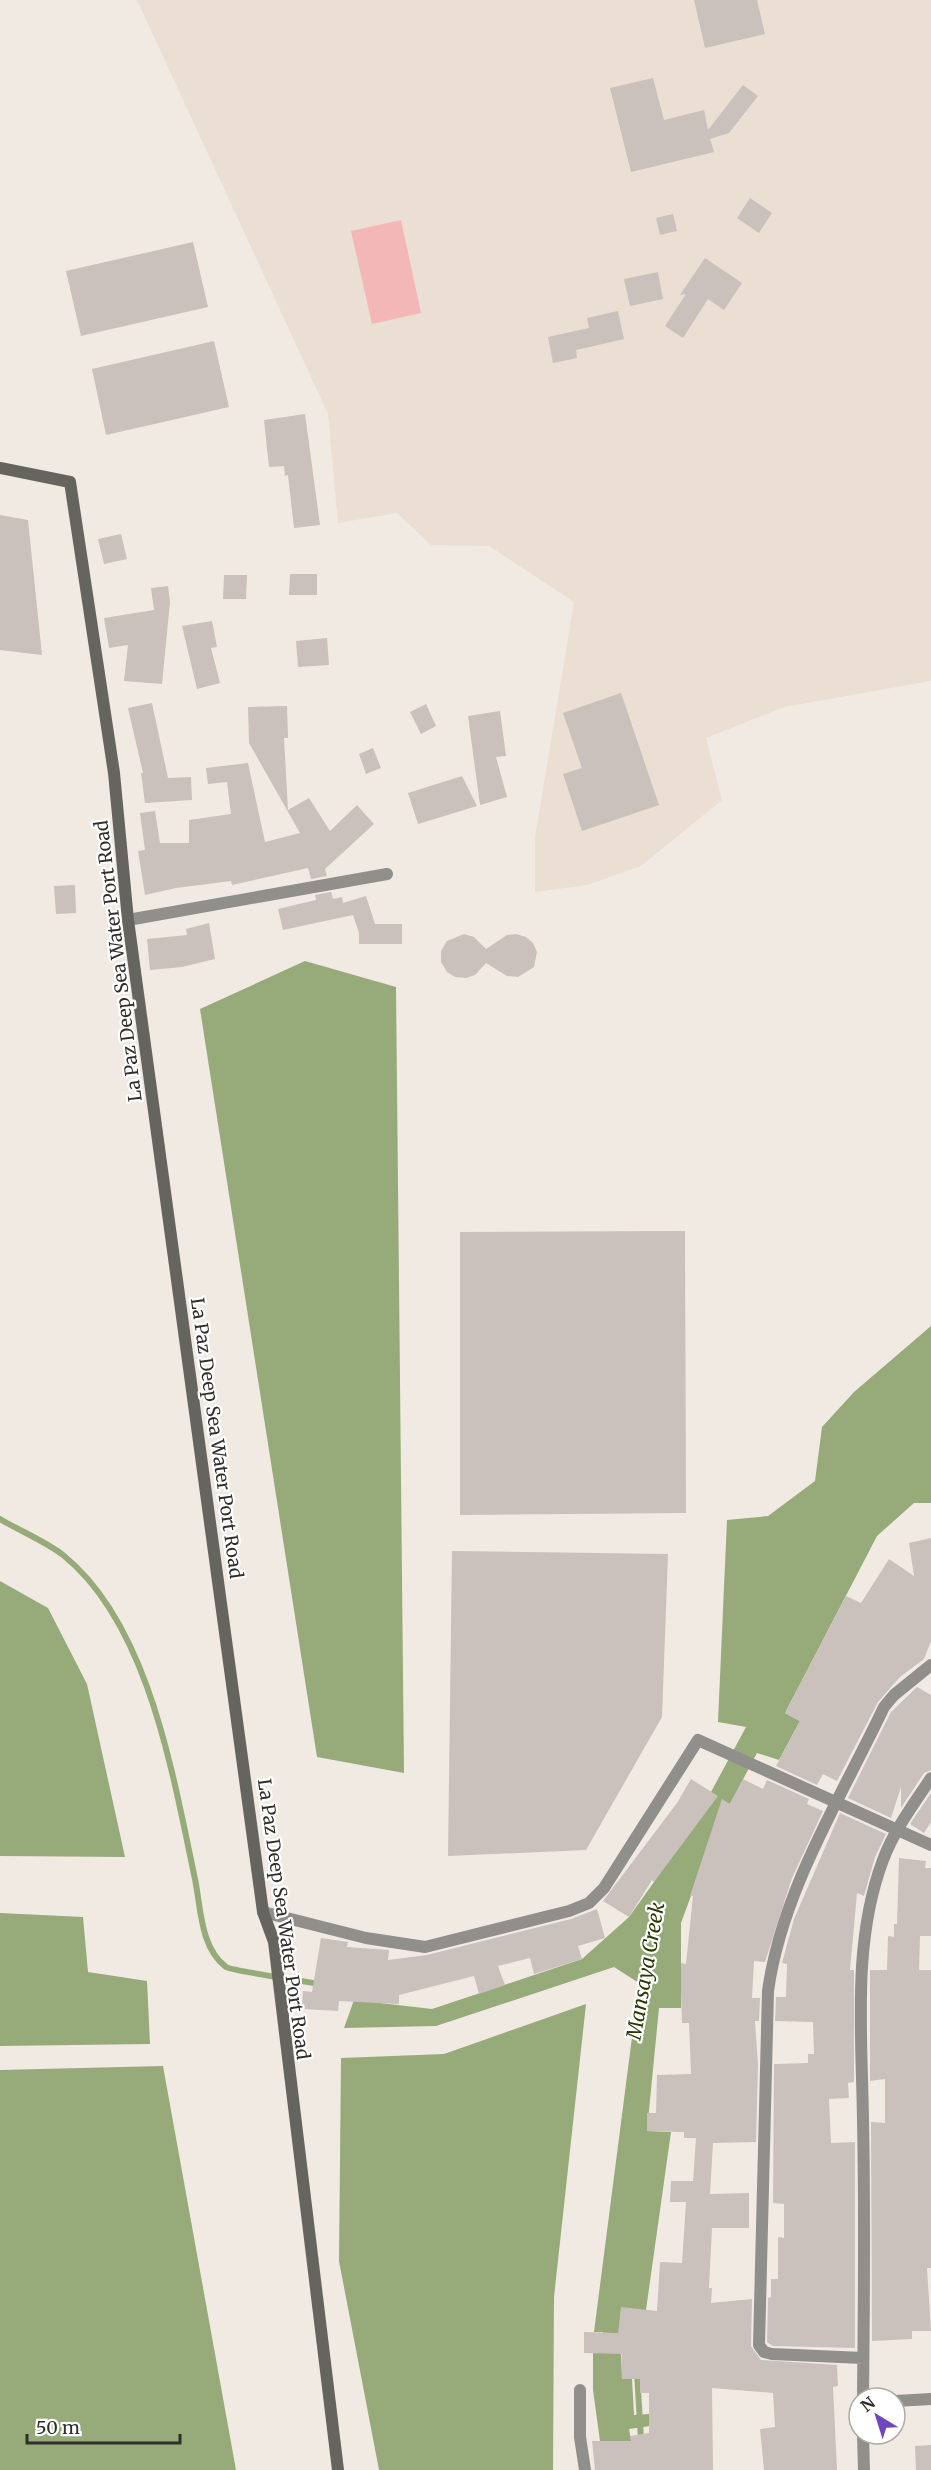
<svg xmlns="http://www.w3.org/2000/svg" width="931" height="2470" font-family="Merriweather,serif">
<rect width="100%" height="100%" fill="#f1eae3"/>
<path fill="#eadfd2" d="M137 0H931V681L784 707 706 738 722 800 641 866 587 885 535 892V837L574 602 489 546 431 545 397 513 338 523 328 414Z"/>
<path fill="#f4b7b8" d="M401 220 421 313 372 324 351 231Z"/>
<path fill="#96ab79" d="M305 961 396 987 404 1773 317 1757 200 1009Z
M931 1326V1503H914L877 1536 785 1713 800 1721 779 1760 757 1753 713 1836 681 1923V2008H659L647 2131 671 2132 646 2310 621 2351 622 2379H632L634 2415 650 2414V2426L629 2429 633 2451 600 2441 593 2390V2353H602L603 2332H594L639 1983 614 1967 436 2026 344 2028 354 2000 432 2009 582 1959 629 1917 654 1882 711 1792 746 1727 718 1722 727 1520 768 1516 815 1481 822 1427 854 1392Z
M0 1581 48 1608 87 1684 125 1857 0 1856Z
M0 1913 83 1917 88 1972 147 1981 150 2044 0 2046Z
M586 2004 554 2297 553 2470H379L339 2261 341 2058 444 2054Z
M163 2066 236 2470H0V2070Z"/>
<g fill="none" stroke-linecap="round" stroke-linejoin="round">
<path stroke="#96ab79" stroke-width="6" d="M0 1519C20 1531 45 1541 63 1555 149 1624 173 1776 195 1879 201 1908 200 1947 226 1967 231 1970 307 1982 320 1984
M637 2372 641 2440"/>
</g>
<path fill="#cac0bc" d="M694 0H757L765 34 705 48Z
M653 78 664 120 704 110 708 130 743 85 758 96 729 133 710 139 714 152 631 172 610 88Z
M750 198 772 213 759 233 737 218Z
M673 214 677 231 660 235 656 218Z
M193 242 208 307 81 336 66 271Z
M705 258 742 283 724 310 708 299 683 338 665 326 686 294 680 295Z
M658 272 663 299 630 306 624 279Z
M618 311 624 339 576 350 577 358 553 363 548 337 589 328 587 318Z
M214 341 229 407 106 435 92 369Z
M305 414 320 525 294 528 288 475 285 476 284 466 269 467 264 420Z
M0 515 28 520 42 655 0 650Z
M121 534 127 559 104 564 98 539Z
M290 574H317V595H289Z
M224 575H247L246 599H223Z
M168 586 170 602 162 684 124 681 128 645 109 648 104 618 154 610 151 588Z
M212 621 217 647 211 648 220 683 197 689 182 626Z
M327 638 329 665 298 667 296 641Z
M621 693 659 805 582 831 563 774 582 768 563 713Z
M152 703 168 778 191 777 192 800 145 803 141 773H143L128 708Z
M426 704 436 726 421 734 410 712Z
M287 706 288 738H284L288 810 309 798 330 831 357 805 374 824 325 869 327 876 311 879 308 868 232 885 231 881 176 888 145 895 138 851 145 850 140 813 155 811 160 843H189V820L231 814 227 782 208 784 206 768 248 763 265 842 300 833 249 743 248 707Z
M500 711 506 756 496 757 507 797 480 805 468 716Z
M373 748 381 768 366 774 359 754Z
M462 776 477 806 418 824 408 793Z
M75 885 76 913 56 914 54 886Z
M331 892 333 899 342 897 343 903 366 896 375 924H402V944H359V933L353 915 283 930 278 909 316 900 315 895Z
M209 923 215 959 182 967 150 970 147 939 187 935 186 929Z
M464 934 474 937 486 949 507 935 516 934 526 937 533 943 537 952 534 967 518 977 507 976 486 963 475 975 466 978 455 977 447 972 441 962V951L447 941Z
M685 1231 686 1513 460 1515V1232Z
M931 1538V1641L924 1659 900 1677 878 1702 837 1781 823 1774 817 1785 776 1766 800 1721 785 1713 846 1596 861 1603 889 1559 914 1576 909 1543Z
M452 1551 668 1554 662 1717 586 1850 448 1856Z
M917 1687 931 1695V1770L924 1773 901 1808V1787L891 1818 848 1798 891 1712Z
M691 1779 718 1796 654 1882 652 1880 629 1917 603 1901 677 1803Z
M743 1779 763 1789 767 1780 809 1799 807 1804 823 1811 792 1878 765 1962 754 1961 752 1998H760L759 2021H755L758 2065 756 2142 713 2143 710 2194 749 2193V2228H712L709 2288H712L711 2303 752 2299 751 2346 761 2360 837 2365 838 2386 833 2387 837 2470H764L760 2429 775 2427 773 2393 712 2388 713 2470H595L592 2441H631L630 2436 649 2433V2393H640V2379H622V2354L584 2353V2332L618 2333 621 2307 657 2311 660 2262 682 2263 686 2202H670L671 2181H693L696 2138H684V2132L647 2131V2113H656L657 2075 691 2074 689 2023H682L681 1993V1963L686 1964 693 1896H690L722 1799 730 1804Z
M931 1793V1822L924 1833 910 1824Z
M840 1813 886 1834 875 1857 864 1896 857 1893 850 1970H854V2082L848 2083 849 2098 829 2099 831 2143 855 2142V2348L773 2346 767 2342 768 2298 771 2297V2279H778V2237L784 2238V2204L773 2203 774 2064 808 2063V2054H814L813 2022 775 2021 776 1997H786L787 1964 782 1963 794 1919Z
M899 1858 926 1861 925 1868H931V1936H920L919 1970H931V2268H927L931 2331H912V2339L872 2341 871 2122 885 2123V2079L870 2081V1970H887L888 1936 894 1937V1924H897Z
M597 1909 605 1938 578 1946 582 1959 534 1974 530 1958 498 1966 505 1985 479 1994 474 1976 399 1995V2004L339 2001 338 2011 302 2009 303 1991 312 1992 321 1938 348 1942 347 1947 389 1950 388 1960 427 1955 571 1919Z
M931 2445V2470H916L915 2446Z"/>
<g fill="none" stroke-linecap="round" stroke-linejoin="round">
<path stroke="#908f8b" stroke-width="12" d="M128 920 387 874
M263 1912 366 1938 425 1947 569 1911 589 1903 604 1888 698 1740 931 1845
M863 2358 772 2354 764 2352 759 2345 768 1991C782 1890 841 1798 884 1707L894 1695 931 1665
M580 2390V2437L585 2470
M863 2398C864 2306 865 2213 863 2121 862 2035 852 1942 883 1860 894 1830 914 1804 931 1778
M895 2401 931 2399
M863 2434 864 2470"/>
<path stroke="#65645e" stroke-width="12" d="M0 468 70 482 114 773 128 920 263 1912 274 1942 338 2470"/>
</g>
<g text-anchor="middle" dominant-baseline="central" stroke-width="4.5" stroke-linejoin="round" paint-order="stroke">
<g font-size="18" fill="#302e2b" stroke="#fff">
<text transform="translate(118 961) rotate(-97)">La Paz Deep Sea Water Port Road</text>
<text transform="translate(217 1438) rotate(82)">La Paz Deep Sea Water Port Road</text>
<text transform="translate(284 1919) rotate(82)">La Paz Deep Sea Water Port Road</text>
</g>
<g font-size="20" font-style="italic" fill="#273800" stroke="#fff">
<text transform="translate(645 1971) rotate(-80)">Mansaya Creek</text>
</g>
</g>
<g transform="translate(877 2416) rotate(322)"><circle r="28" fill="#ffffff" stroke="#acabaa" stroke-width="1.5"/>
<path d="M0-4.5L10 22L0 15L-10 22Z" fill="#6f46bf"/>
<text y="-9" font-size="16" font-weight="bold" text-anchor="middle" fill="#302e2b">N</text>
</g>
<path d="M27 2434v9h153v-9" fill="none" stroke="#302e2b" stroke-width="3"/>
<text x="36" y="2434" font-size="18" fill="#302e2b" stroke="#ffffff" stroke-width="4.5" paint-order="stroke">50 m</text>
</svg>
